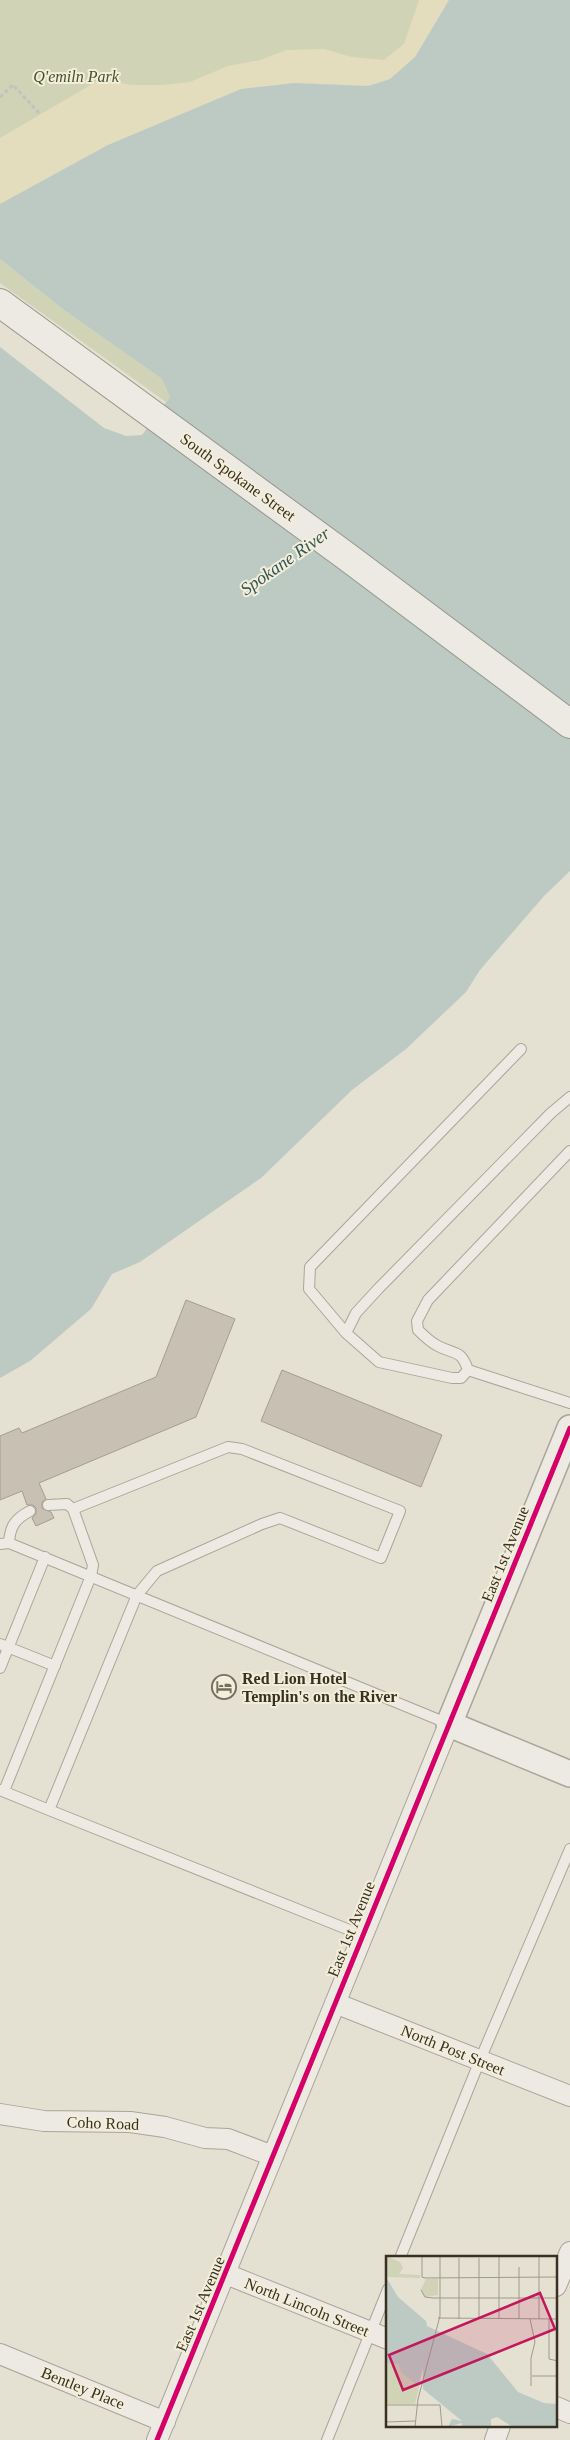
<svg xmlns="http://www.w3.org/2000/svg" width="570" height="2440" font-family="'Times New Roman',serif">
<rect width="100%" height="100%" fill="#e4e0d2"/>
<path fill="#d0d3b6" d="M0 0H449L368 86 294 83 108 145 0 204Z
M0 259 64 310 162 379 170 397 166 402 0 283Z"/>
<path fill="#e3ddbd" d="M419 0H449L415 57 390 79 368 86 294 83 108 145 0 204V138L101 79 131 85H163L190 82 228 66 260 60 286 50 324 49 352 57 384 60 404 44Z"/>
<path fill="#bccac3" d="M449 0H570V871L544 896 480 970 466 992 406 1049 352 1090 261 1178 140 1262 112 1274 91 1309 30 1361 0 1378V347L104 428 126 436 142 435 170 397 162 379 64 310 0 259V204L108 145 241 89 294 83 368 86 390 79 415 57Z"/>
<path fill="#c7c0b3" stroke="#a49d92" d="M186 1300 235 1319 196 1417 39 1483 46 1499 42 1502V1508L51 1512 54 1518 36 1526 32 1518 36 1514V1508L33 1505H27L22 1491 0 1500V1436L19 1428 22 1433 156 1377Z
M282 1370 442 1435 421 1487 261 1421Z"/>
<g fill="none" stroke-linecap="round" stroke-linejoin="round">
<defs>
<path id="service" d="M570 1097 551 1113 379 1288 356 1313 346 1333 379 1362 452 1378H461L468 1370 570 1403
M346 1333 309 1289 310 1267 521 1049
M468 1370C461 1349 455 1355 438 1346 430 1342 424 1336 418 1330L417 1321 428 1300 570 1151
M48 1505 67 1504 73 1509
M9 1543C10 1526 15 1519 30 1511
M0 1544 9 1543 449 1724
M0 1644 55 1666
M0 1668 45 1557
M0 1790 49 1810 137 1595 157 1571 262 1524 280 1518 381 1558 400 1511 242 1449 228 1447 73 1509 93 1565 91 1576 4 1791
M49 1810 362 1935
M400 2258 480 2060 570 1849
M327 2440 388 2289"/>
<path id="minor" d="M335 2003 570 2096
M0 2114 44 2121 130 2122 165 2127 205 2138 228 2139 273 2156
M226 2274 388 2339
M556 2286 570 2252
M0 2354 165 2422
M556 2407 570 2413
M157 2440 449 1724
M495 2440 500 2426"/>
<path id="tertiary" d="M570 1428 449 1724 570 1774"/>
<path id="secondary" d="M0 303 346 556 570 724"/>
</defs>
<use href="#service" stroke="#aaa59a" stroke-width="12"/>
<use href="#minor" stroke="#aaa59a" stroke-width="22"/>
<use href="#tertiary" stroke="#aaa59a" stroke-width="28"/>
<use href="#secondary" stroke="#99958a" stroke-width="30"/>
<path stroke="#c5c2b9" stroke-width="3" stroke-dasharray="4 2.5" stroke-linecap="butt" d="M0 97 13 85 40 114"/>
<use href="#service" stroke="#eceae3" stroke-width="10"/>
<use href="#minor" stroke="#eceae3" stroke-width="20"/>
<use href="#tertiary" stroke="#eceae3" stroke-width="25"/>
<use href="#secondary" stroke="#eceae3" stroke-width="28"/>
<defs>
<path id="cycleway" d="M157 2440 570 1428"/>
</defs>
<use href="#cycleway" stroke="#f3eeda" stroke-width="8"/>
<use href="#cycleway" stroke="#d6006c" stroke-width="5"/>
</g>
<defs>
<symbol id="hotel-ring" viewBox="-11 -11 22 22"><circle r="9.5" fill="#f3eeda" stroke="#746e60" stroke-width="1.5"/><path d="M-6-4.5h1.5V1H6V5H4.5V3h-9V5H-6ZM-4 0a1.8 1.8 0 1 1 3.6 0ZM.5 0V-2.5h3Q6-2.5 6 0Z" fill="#746e60"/></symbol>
</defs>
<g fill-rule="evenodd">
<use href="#hotel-ring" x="210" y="1673" width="28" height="28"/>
</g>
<g text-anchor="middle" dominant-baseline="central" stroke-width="4" stroke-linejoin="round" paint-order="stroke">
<g font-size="16" font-style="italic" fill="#44522c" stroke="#f3eeda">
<text x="76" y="76">Q'emiln Park</text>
</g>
<g font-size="16" fill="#383023" stroke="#f3eeda">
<text transform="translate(238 477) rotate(36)">South Spokane Street</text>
<text transform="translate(505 1554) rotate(-68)">East 1st Avenue</text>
<text transform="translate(351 1929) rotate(-68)">East 1st Avenue</text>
<text transform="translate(453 2050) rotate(22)">North Post Street</text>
<text transform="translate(103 2123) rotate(2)">Coho Road</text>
<text transform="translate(200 2304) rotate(-67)">East 1st Avenue</text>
<text transform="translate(307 2307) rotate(22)">North Lincoln Street</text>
<text transform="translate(83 2388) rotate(22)">Bentley Place</text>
</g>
<g font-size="16" font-weight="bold" fill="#383023" stroke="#f3eeda" text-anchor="start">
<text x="242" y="1678">Red Lion Hotel<tspan x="242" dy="18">Templin's on the River</tspan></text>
</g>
<g font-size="18" font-style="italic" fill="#345556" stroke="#f3eeda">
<text transform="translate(285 561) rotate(-35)">Spokane River</text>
</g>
</g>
<g transform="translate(386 2256)">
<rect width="171" height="171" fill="#e4e0d2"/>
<path d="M0 0 14 6 17 12 13 18 34 19V22L0 21ZM40 23H52V39L39 41 35 33ZM6 106 12 108 32 130 37 113 29 148H0V107Z" fill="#d0d3b6"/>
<path d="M0 21 12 41 40 65 41 70 101 98 132 136 158 147 171 148V171H127L111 161 105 163V171H77L75 167 62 171 66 163 76 165 37 133V113L32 130 16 117 12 108 0 107Z" fill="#bccac3"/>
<path fill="none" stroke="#9f9a8c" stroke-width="1" d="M36 0V21L39 22M153 0V63M133 11V63M39 22 172 21M35 34 39 41 47 42H172M52 62 172 63M73 63V2M93 63V2M113 63V0M144 63 149 86 145 102V130M163 63V103L172 105M146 120H172M0 149H54L56 171M0 166 29 165M29 171 32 143 54 60V0"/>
<path fill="#c2185b" fill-opacity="0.15" stroke="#c2185b" stroke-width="2.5" d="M154 37 169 73 17 134 3 99Z"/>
<rect width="171" height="171" fill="none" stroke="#383023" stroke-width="2.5"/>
</g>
</svg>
